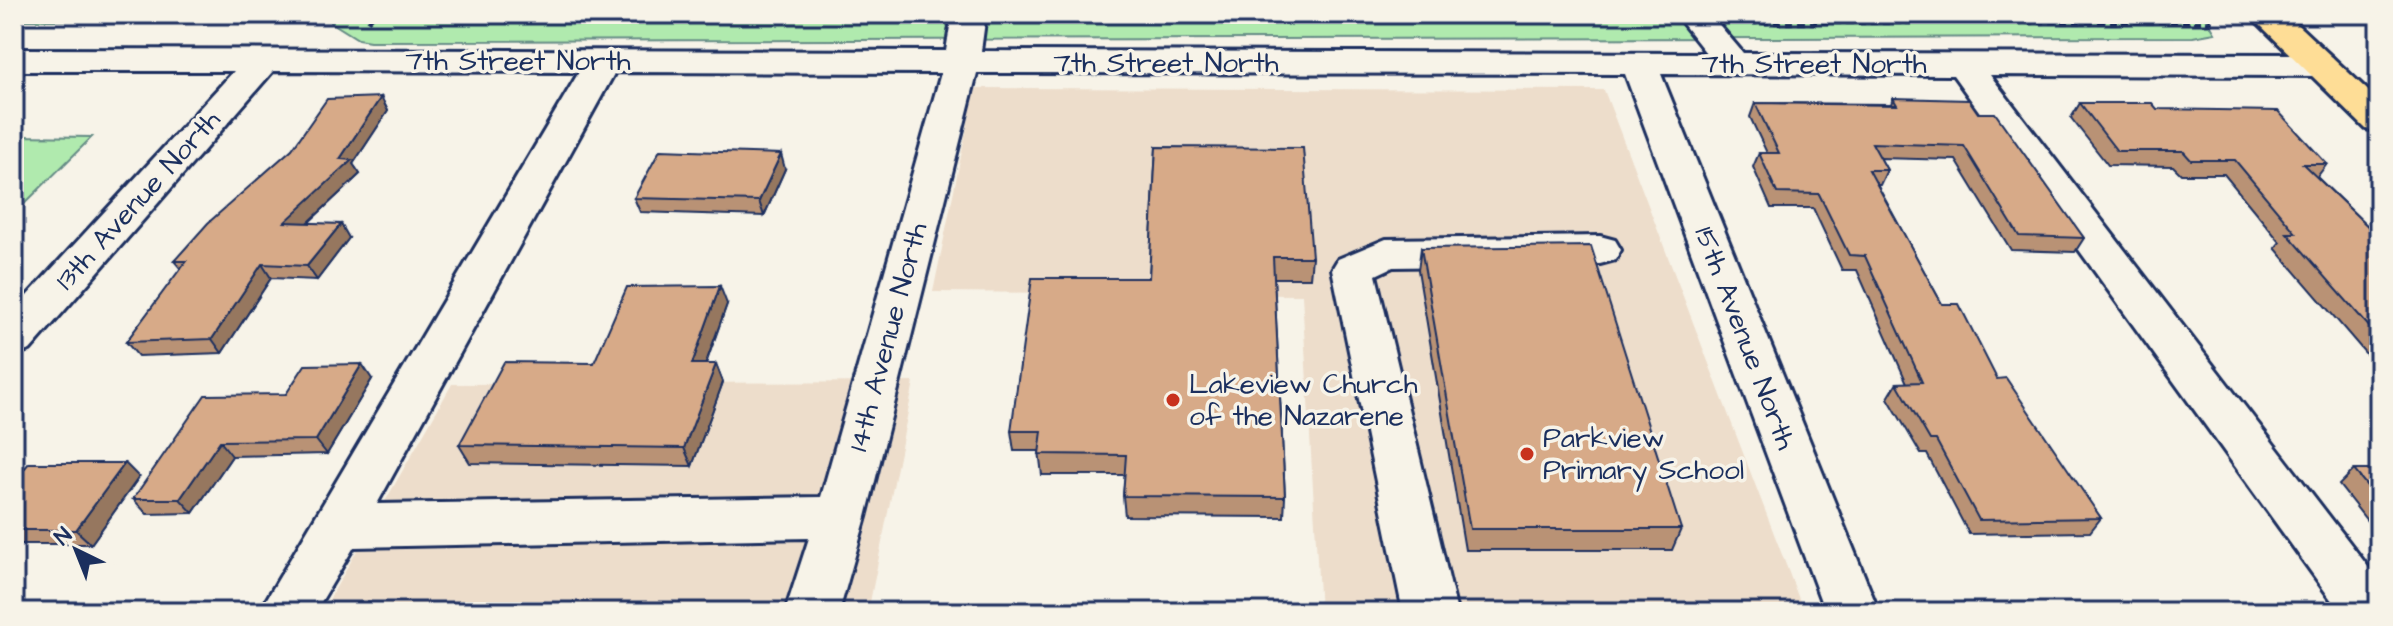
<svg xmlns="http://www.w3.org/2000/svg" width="2393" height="626" font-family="'Architects Daughter',sans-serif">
<rect width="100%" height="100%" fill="#f7f3e8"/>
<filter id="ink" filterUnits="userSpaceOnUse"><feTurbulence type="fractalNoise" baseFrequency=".0125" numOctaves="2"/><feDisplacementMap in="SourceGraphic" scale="16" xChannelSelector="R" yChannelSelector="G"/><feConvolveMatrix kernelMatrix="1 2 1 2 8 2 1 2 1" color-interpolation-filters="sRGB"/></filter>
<g filter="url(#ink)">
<path fill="#edddcb" d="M975 88 1604 90 1804 612H1320L1302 295 933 292Z
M914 382 868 612H322L452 384Z"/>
<path fill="#b0eaae" stroke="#668c86" stroke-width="2" d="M14 14H2204L2215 33 2193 37 370 41 358 39 329 21 14 20Z
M14 136 92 137 14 214Z"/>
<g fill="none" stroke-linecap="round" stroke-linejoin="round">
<defs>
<path id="minor" d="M952 14H986L981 51 1706 53 1675 14H1710L1743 53 2319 54 2332 57 2337 65 2332 73 2319 76 1990 75 2379 581V612H2340L1953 75 1661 74 1879 612H1825L1625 74 977 73 866 517 839 612H785L809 538 354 547 315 612H259L579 72 273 71 30 350 14 355V310L234 71H14V49L946 51ZM615 72 941 73 821 497 377 504Z
M1600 236 1615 240 1621 250 1615 260 1600 264 1393 267 1376 275 1457 612H1403L1332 269 1338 259 1386 239Z"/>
<path id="major" d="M2249 14H2286L2379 101V132L2366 129Z"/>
</defs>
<use href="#minor" stroke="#1b2f5e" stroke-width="6"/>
<use href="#major" stroke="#1b2f5e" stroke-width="6"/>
<path stroke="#1b2f5e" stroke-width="4" stroke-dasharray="7 5" stroke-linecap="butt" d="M368 22 375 14
M1750 23 2214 22 2205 14"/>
<use href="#minor" fill="#f7f3e8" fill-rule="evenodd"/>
<use href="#major" fill="#fedd96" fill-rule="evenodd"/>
</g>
<path fill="#b99275" stroke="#1b2f5e" stroke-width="2" d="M381 97 388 111 353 164 360 174 308 223 349 238 317 280 271 278 222 353 138 356 126 342 181 269 174 261Z
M1893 98 1978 113 2084 238 2075 252 2011 250 1956 160 1880 158 1887 170 1880 185H1877L1942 304 1997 379 2101 518 2090 532 1969 534 1927 454H1921L1888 398 1897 383H1907L1857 270H1842L1813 208H1771L1753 167 1759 153H1767L1750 117 1755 103 1891 104Z
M2080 103 2157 109 2327 164 2317 177 2379 237V369L2275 248 2280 242 2224 174H2181L2173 166 2108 165 2071 118Z
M1156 147 1312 257 1310 278H1274L1285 497 1284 517 1125 516 1123 496 1125 475H1042L1039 451H1014L1011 431 1149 278Z
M785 169 764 216 640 212 634 198Z
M1421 248 1681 529 1672 550H1465L1418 270Z
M727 304 706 364H716L723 382 692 466 470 463 459 445 594 363Z
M372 379 327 454 232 456 193 513 147 514 133 499 286 394Z
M2354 470H2379V536L2339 485Z
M139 477 91 544H14V481Z"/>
<path fill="#96775f" stroke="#1b2f5e" stroke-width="2" d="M381 97 388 111 353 164 360 174 294 236 285 222 340 159Z
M781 154 785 169 764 216 759 201Z
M341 224 349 238 317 280 307 266Z
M262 264 271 278 222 353 212 339Z
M720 286 727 304 699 382 692 364Z
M362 364 372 379 327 454 316 440Z
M716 364 723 382 692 466 684 448Z
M220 441 232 456 193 513 180 499Z
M125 463 139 477 91 544 76 530Z"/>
<path fill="#d7aa88" stroke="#1b2f5e" stroke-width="2" d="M381 97 340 159 352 160 285 222 341 224 307 266 262 264 212 339 126 342 186 261H174L208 223 292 149 327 99Z
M1893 98 1969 100 1978 113H1995L2084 238 2019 236 1964 146 1872 143 1887 170H1869L1942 304H1959L1997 379 2006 378 2101 518 1979 520 1936 440H1930L1897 383 1922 382 1865 256 1849 255 1819 194 1777 193 1759 153H1779L1755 103 1897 105Z
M2080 103H2152L2157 109 2278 111 2327 164H2303L2379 237V338L2287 233H2296L2235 160H2191L2183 151H2117Z
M1156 147 1303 148 1312 257H1273L1285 497 1123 496 1126 455 1039 454 1042 431H1011L1032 278H1149Z
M660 150 781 154 759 201 634 198Z
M1591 246 1681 529H1470L1421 248Z
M720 286 692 364H716L684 448 459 445 504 362 594 363 627 287Z
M362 364 316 440 220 441 180 499H133L205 395 286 394 305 365Z
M29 463H125L76 530H14V481Z
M2354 470H2379V501Z"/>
</g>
<g fill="#c8321e" stroke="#f7f3e8" stroke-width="3">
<circle cx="1173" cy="400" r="8"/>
<circle cx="1527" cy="454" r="8"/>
</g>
<g text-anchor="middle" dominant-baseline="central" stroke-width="7" stroke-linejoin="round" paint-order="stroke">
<g font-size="28" fill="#1b2f5e" stroke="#f7f3e8">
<text x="518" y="61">7th Street North</text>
<text x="1166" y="63">7th Street North</text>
<text x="1814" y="64">7th Street North</text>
<text transform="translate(138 200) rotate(-48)">13th Avenue North</text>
<text transform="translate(888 337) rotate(-75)">14th Avenue North</text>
<text transform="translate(1745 338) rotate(69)">15th Avenue North</text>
</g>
<g font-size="28" fill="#1b2f5e" stroke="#f7f3e8" text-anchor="start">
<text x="1189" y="384">Lakeview Church<tspan x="1189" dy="32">of the Nazarene</tspan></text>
<text x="1543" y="438">Parkview<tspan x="1543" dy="32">Primary School</tspan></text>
</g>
</g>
<rect width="2393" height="626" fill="none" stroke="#f7f3e8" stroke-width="48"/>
<rect x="24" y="24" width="2345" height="578" fill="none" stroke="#1b2f5e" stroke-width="3" filter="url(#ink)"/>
<g transform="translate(76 550) rotate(317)" stroke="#f7f3e8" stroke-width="6" paint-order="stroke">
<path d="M0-6L14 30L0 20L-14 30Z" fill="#1b2f5e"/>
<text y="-12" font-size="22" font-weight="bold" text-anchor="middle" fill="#1b2f5e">N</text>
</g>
</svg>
